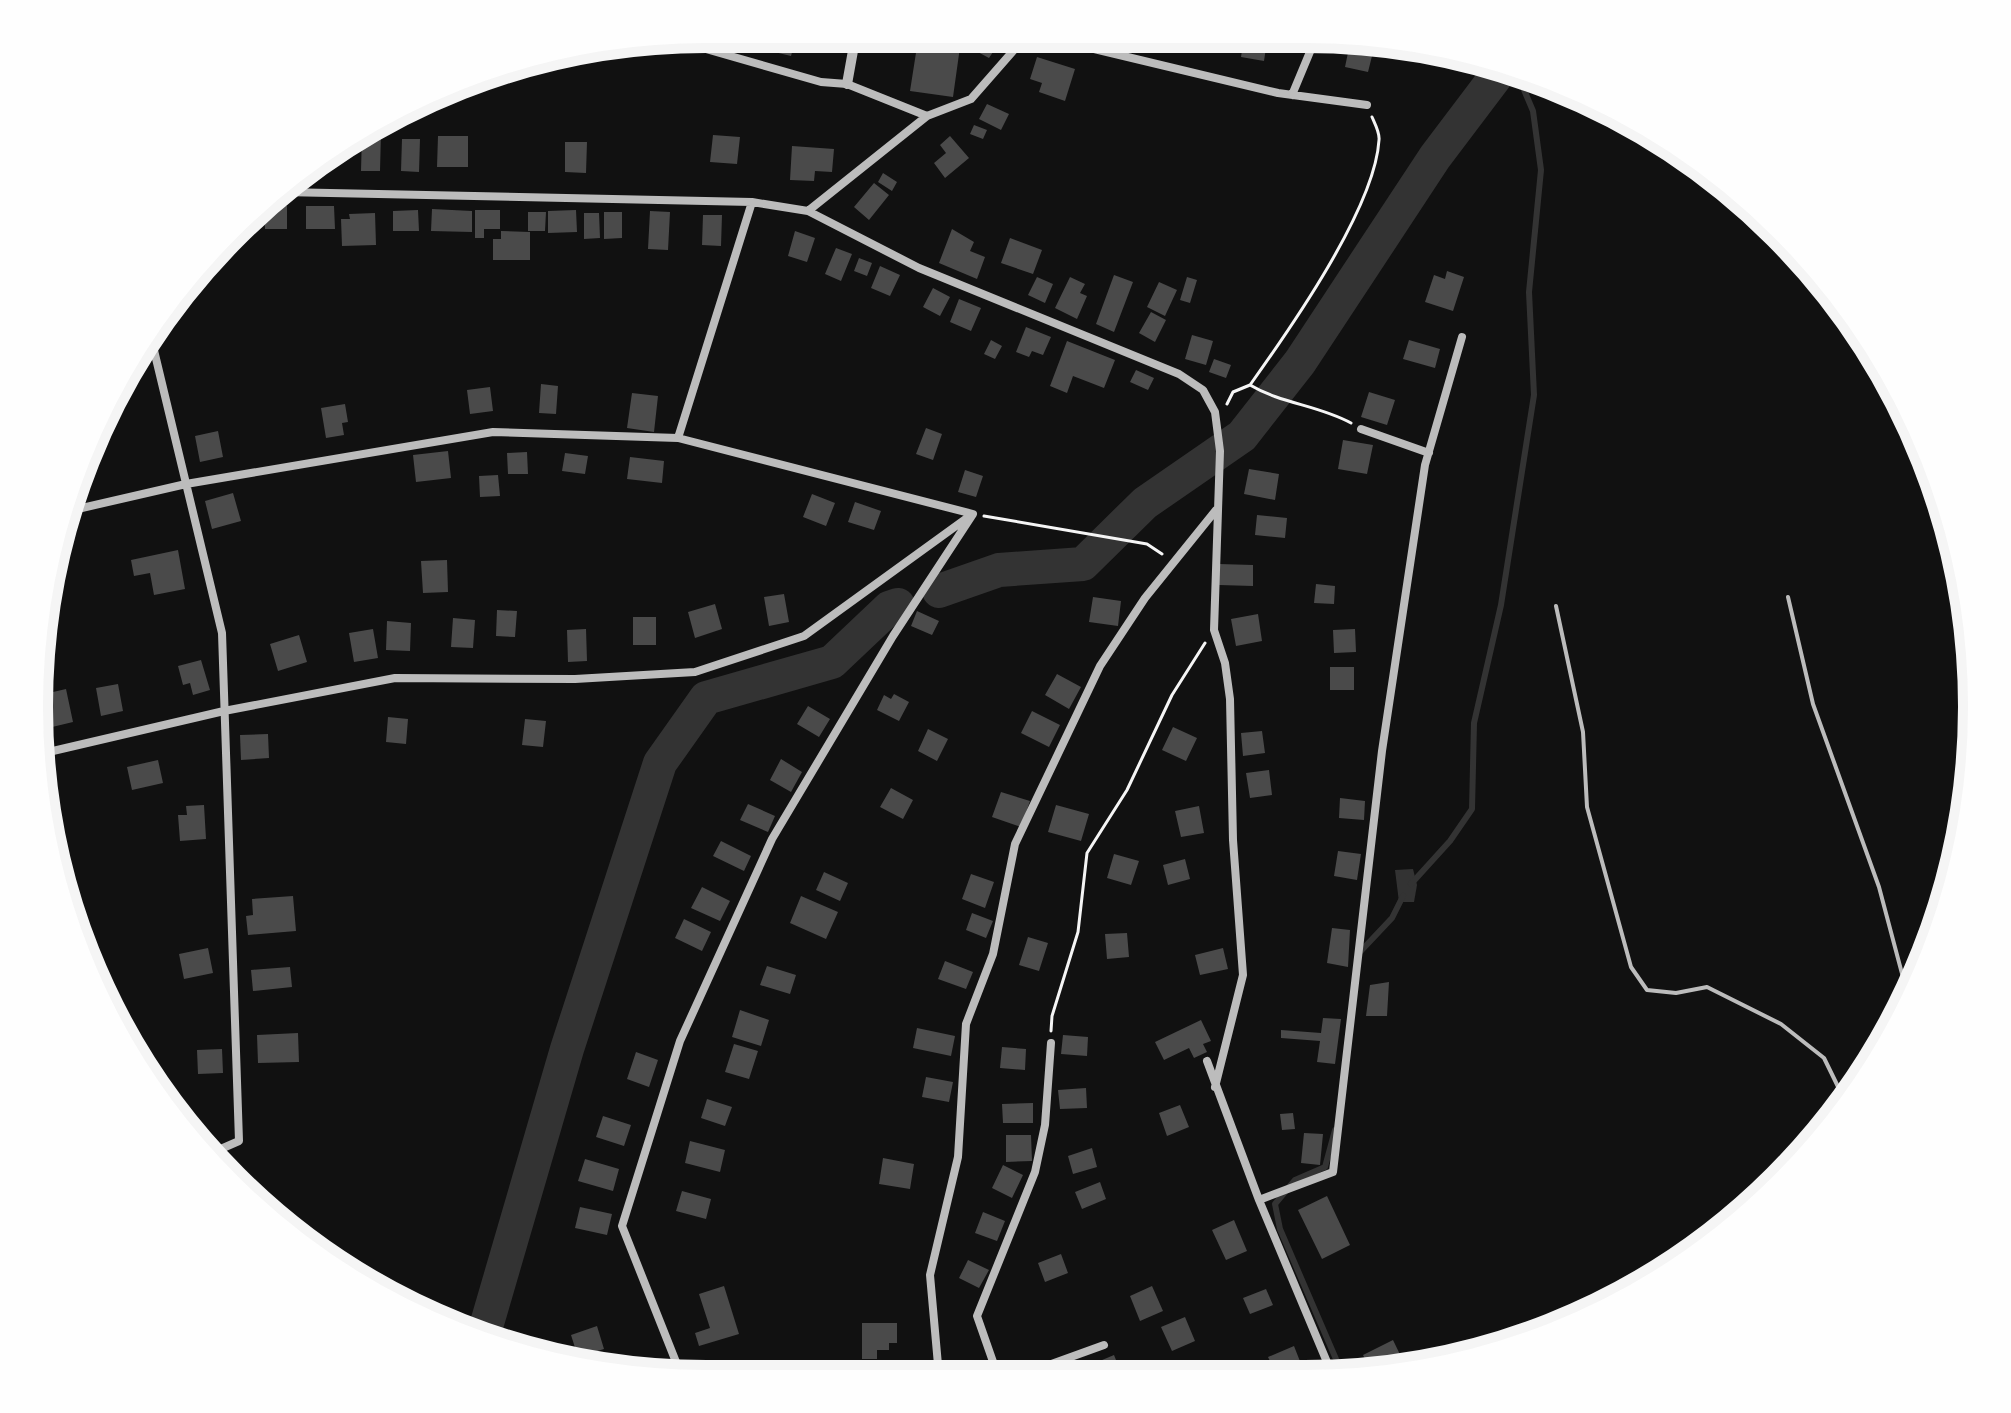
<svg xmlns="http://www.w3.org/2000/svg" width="2011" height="1413" font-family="'Noto Sans',sans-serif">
<rect width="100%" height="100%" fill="#111"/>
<path fill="#333" d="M1413 869 1417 885 1414 902H1399L1395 870Z"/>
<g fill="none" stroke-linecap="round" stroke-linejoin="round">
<path stroke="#333" stroke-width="6" d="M1411 884 1450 841 1472 809 1474 723 1501 605 1534 395 1529 292 1541 170 1533 111 1519 78
M1359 953 1392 918 1403 896
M1335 1130 1325 1167 1295 1180 1275 1204 1280 1229 1342 1373"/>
<path stroke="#333" stroke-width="34" d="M939 591 999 570 1083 564 1145 503 1242 436 1300 362 1435 157 1500 71
M483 1337 567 1049 660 763 706 698 832 662 889 608 898 605"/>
</g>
<path fill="#4a4a4a" d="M757 34H797L791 56 754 47Z
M984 34H1005L989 58 974 50Z
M1182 34H1200L1196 51 1179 47Z
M1244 37 1267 41 1264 61 1241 57Z
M918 40 960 47 953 97 910 91Z
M1350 43 1374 48 1368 72 1345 67Z
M1037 57 1075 69 1065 101 1039 92 1042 83 1030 79Z
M987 104 1009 114 1001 130 979 119Z
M974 125 987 130 983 139 970 134Z
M381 133 380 171H361L362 134Z
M713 135 740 137 737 164 710 162Z
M438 136H468V167H437Z
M950 136 969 158 945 178 934 163 946 153 940 145Z
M402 139H420L419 172 401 171Z
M565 142H587L586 173 565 172Z
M792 146 834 149 832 172 815 171 814 181 790 180Z
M883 173 897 182 892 191 878 182Z
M874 183 889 195 869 220 854 207Z
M287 206V229H265L264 207Z
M306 206H334L335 229H306Z
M432 209 472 211V232L431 231Z
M418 210 419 231H393V211Z
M475 210H500V229H484V238H475Z
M576 210 577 232 548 233V211Z
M650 211 670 212 668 250 648 249Z
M528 212H546L545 231H528Z
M604 212H622V238L604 239Z
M375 213 376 245 342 246 341 219H350L349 214Z
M584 213H599L600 238 584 239Z
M703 215H722L721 246 702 245Z
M952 229 974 242 970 251 985 257 977 279 939 263Z
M501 231 530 232V260H493V239H501Z
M795 231 815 238 807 262 788 256Z
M1010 238 1042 250 1033 274 1001 263Z
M836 248 852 254 841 281 825 274Z
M859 258 872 263 867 276 854 271Z
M880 266 900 275 890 296 871 288Z
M1447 271 1464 277 1453 311 1425 302 1434 275 1445 279Z
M1114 275 1133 282 1114 332 1096 324Z
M1037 277 1053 284 1045 303 1028 295Z
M1070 277 1085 284 1080 293 1087 296 1077 319 1055 308Z
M1187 277 1197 280 1190 303 1180 300Z
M1159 282 1177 290 1165 316 1147 307Z
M933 288 950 297 940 316 923 307Z
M959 299 981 308 971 331 950 322Z
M1151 312 1166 320 1155 342 1139 333Z
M1026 327 1051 337 1043 355 1032 351 1029 357 1016 352Z
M1192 335 1213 341 1206 365 1185 359Z
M991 340 1002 346 995 359 984 354Z
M1409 340 1440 349 1435 368 1403 359Z
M1067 341 1115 360 1104 388 1073 376 1067 393 1050 386Z
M1214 359 1231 365 1226 378 1209 372Z
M1136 370 1154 378 1148 390 1130 382Z
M541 384 558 386 556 414 539 413Z
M490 387 493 411 470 414 467 390Z
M1369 392 1395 400 1387 425 1361 417Z
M632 393 658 396 654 432 627 428Z
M345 404 348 422 342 423 344 435 326 438 321 408Z
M926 428 942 434 933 460 916 454Z
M218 431 223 457 200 462 195 436Z
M1343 440 1373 445 1367 474 1338 469Z
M448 451 451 478 416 482 413 455Z
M527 452 528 474H508L507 453Z
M565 453 588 456 585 474 562 471Z
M630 457 664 461 662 483 627 479Z
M1249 469 1279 474 1275 500 1244 494Z
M965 470 983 476 976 497 958 492Z
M498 475 500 496 480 497 479 476Z
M233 493 241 521 212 529 205 501Z
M812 494 835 503 826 526 803 517Z
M855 502 881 511 874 530 848 522Z
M1257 515 1287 518 1285 538 1255 535Z
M178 550 185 589 154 595 150 573 134 576 131 560Z
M447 560 448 592 423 593 421 561Z
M1219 564 1253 565V586L1219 585Z
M1316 584 1335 586 1334 604 1314 603Z
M784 594 789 622 769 626 764 597Z
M1093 597 1121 601 1118 626 1089 622Z
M715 604 722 629 695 638 688 612Z
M497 610 517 611 515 637 496 636Z
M917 611 939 621 932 635 911 626Z
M1258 614 1262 641 1236 646 1231 619Z
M633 617H656V645H633Z
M453 618 475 620 473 648 451 647Z
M387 621 411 623 410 651 386 650Z
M373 629 378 658 354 662 349 633Z
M586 629 587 661 568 662 567 630Z
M1355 629 1356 652 1334 653 1333 630Z
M299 635 307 662 278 671 270 644Z
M201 660 210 690 193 695 190 683 183 685 178 666Z
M1330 667H1354V690H1330Z
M1057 674 1081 687 1069 709 1045 695Z
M118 684 123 711 101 716 96 688Z
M66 689 73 722 48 728 40 695Z
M894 694 909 702 899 721 877 710 884 695 891 699Z
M808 706 830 719 819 737 797 724Z
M1032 711 1060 725 1049 747 1021 733Z
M388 717 408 719 406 744 386 742Z
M525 719 546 721 543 747 522 745Z
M1173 727 1197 738 1186 761 1162 750Z
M928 729 948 739 937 761 918 751Z
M1262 731 1265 753 1243 756 1241 733Z
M268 734 269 758 241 760 240 735Z
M781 759 802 772 791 792 770 780Z
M158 760 163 783 132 790 127 767Z
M1269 770 1272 795 1250 798 1246 773Z
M891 788 913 800 903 819 880 807Z
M1001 792 1030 801 1021 827 992 817Z
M1340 798 1365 801 1364 820 1339 818Z
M50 804 57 833 52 834 43 805Z
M748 804 775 816 768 832 740 820Z
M204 805 206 839 180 841 178 815H187L186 806Z
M1056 805 1089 814 1081 841 1048 832Z
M1199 806 1204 833 1181 837 1175 811Z
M721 841 751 856 744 871 713 856Z
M1338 851 1361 854 1357 880 1334 876Z
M1114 854 1139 861 1131 885 1107 878Z
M1185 859 1190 879 1168 885 1163 865Z
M824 872 848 883 840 901 816 890Z
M971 874 994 882 985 908 962 899Z
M702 887 730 901 720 921 691 908Z
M293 896 296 931 248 935 246 916 253 915 252 899Z
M801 896 838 912 826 939 790 923Z
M972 913 993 921 986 938 966 930Z
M684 919 711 932 702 951 675 938Z
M1332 928 1350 930 1348 967 1327 963Z
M1127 933 1129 957 1107 959 1105 934Z
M1028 937 1048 943 1039 971 1019 965Z
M208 948 213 973 184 979 179 954Z
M1223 948 1228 969 1200 975 1195 955Z
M945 961 973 972 966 989 938 979Z
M767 966 796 975 790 994 760 985Z
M290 967 292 987 253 991 251 970Z
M1389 982 1387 1016H1366L1370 985Z
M740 1010 769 1020 761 1046 732 1037Z
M1323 1018 1341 1019 1335 1064 1317 1062 1320 1041 1281 1038V1030L1321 1033Z
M1201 1020 1211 1041 1203 1044 1207 1052 1194 1058 1189 1048 1164 1060 1155 1042Z
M917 1028 955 1036 951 1056 913 1048Z
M298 1033 299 1062 258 1063 257 1035Z
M1063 1035 1088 1037 1087 1056 1061 1054Z
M734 1044 758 1051 749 1079 725 1072Z
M1002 1047 1026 1049 1025 1070 1000 1068Z
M222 1049 223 1073 198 1074 197 1050Z
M636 1052 658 1060 649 1087 627 1079Z
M926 1077 953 1082 949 1102 922 1097Z
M1086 1088 1087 1108 1060 1109 1058 1090Z
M707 1099 732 1107 725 1126 701 1118Z
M1033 1103V1123H1003L1002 1104Z
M1180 1105 1189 1127 1167 1136 1159 1113Z
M1293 1113 1295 1129 1282 1130 1280 1114Z
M603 1116 631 1125 624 1146 596 1137Z
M1304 1133 1323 1134 1320 1165 1301 1163Z
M1006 1135H1031L1032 1161 1006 1162Z
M690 1141 725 1150 720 1172 685 1163Z
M1092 1148 1097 1167 1073 1174 1068 1156Z
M883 1158 914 1164 910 1189 879 1184Z
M585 1159 619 1169 613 1191 578 1181Z
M1003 1165 1023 1175 1012 1198 992 1188Z
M1100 1182 1106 1199 1082 1209 1075 1192Z
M682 1191 711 1199 706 1219 676 1211Z
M1327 1196 1350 1245 1322 1259 1298 1210Z
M580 1207 612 1214 607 1235 575 1228Z
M983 1212 1005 1221 997 1241 975 1233Z
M1234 1220 1247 1251 1226 1260 1212 1230Z
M1061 1254 1068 1273 1045 1282 1038 1263Z
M968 1260 989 1270 979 1288 959 1278Z
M724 1286 739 1334 699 1346 695 1333 710 1328 699 1294Z
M1152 1286 1163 1311 1140 1321 1130 1296Z
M1266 1289 1273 1305 1250 1314 1243 1298Z
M1185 1317 1195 1341 1172 1351 1161 1327Z
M862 1323H897V1343H889V1350H877V1359H862Z
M597 1326 604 1349 578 1357 571 1335Z
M1393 1340 1407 1369 1372 1373 1363 1355Z
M1294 1346 1303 1369 1276 1374 1268 1357Z
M1114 1355 1122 1375H1084L1098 1369 1095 1363Z
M741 1363 746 1377H717L716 1373Z"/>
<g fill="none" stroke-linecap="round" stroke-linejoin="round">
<path stroke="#f5f5f5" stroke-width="3" d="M1250 385C1290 329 1375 208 1379 140 1380 133 1375 124 1372 117
M1227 404 1233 392 1250 385C1282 404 1318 405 1351 423
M984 516 1147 544 1162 554
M1051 1031 1052 1016 1078 932 1087 853 1127 790 1172 695 1205 643"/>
<path stroke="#bcbcbc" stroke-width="4" d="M1788 597 1813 704 1879 887 1909 1000
M1556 606 1583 732 1587 807 1631 967 1647 990 1676 993 1707 987 1781 1024 1824 1058 1846 1103"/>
<path stroke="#bcbcbc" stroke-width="8" d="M1051 34 1065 42 1278 93 1367 105
M671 39 821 82 847 84 927 116
M1292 95 1317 35
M282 192 752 202 678 438
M752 202 808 211 919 268 1179 374 1203 390 1215 412 1220 451 1214 630 1225 663 1230 699 1233 840 1243 975 1215 1087
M808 211 927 116 971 99 1028 34
M152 342 222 633 239 1141 207 1155
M1361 429 1429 453
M69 511 186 484 493 432 678 438 973 514 893 636 772 839 680 1041 622 1226 682 1377
M40 754 224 711 395 678 575 679 695 672 804 636 967 518
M1207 1061 1259 1200 1332 1374
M1259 1200 1333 1172 1382 751 1425 465 1462 337
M938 1369 969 1376
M1021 1375 1104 1345
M939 1376 930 1275 958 1157 966 1024 993 954 1015 844 1100 666 1145 598 1216 510
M998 1376 977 1316 1035 1172 1045 1125 1051 1043"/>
<path stroke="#bcbcbc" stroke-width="10" d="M847 84 856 34"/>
</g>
<path d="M0 0H2011V1413H0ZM706 48H1305A658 658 0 0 1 1963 706V707A658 658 0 0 1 1305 1365H706A658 658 0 0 1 48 707V706A658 658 0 0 1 706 48Z" fill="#fefefe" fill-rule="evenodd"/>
<path fill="none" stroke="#f5f5f5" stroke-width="10" d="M706 48H1305A658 658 0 0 1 1963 706V707A658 658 0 0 1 1305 1365H706A658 658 0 0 1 48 707V706A658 658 0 0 1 706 48Z"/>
</svg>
